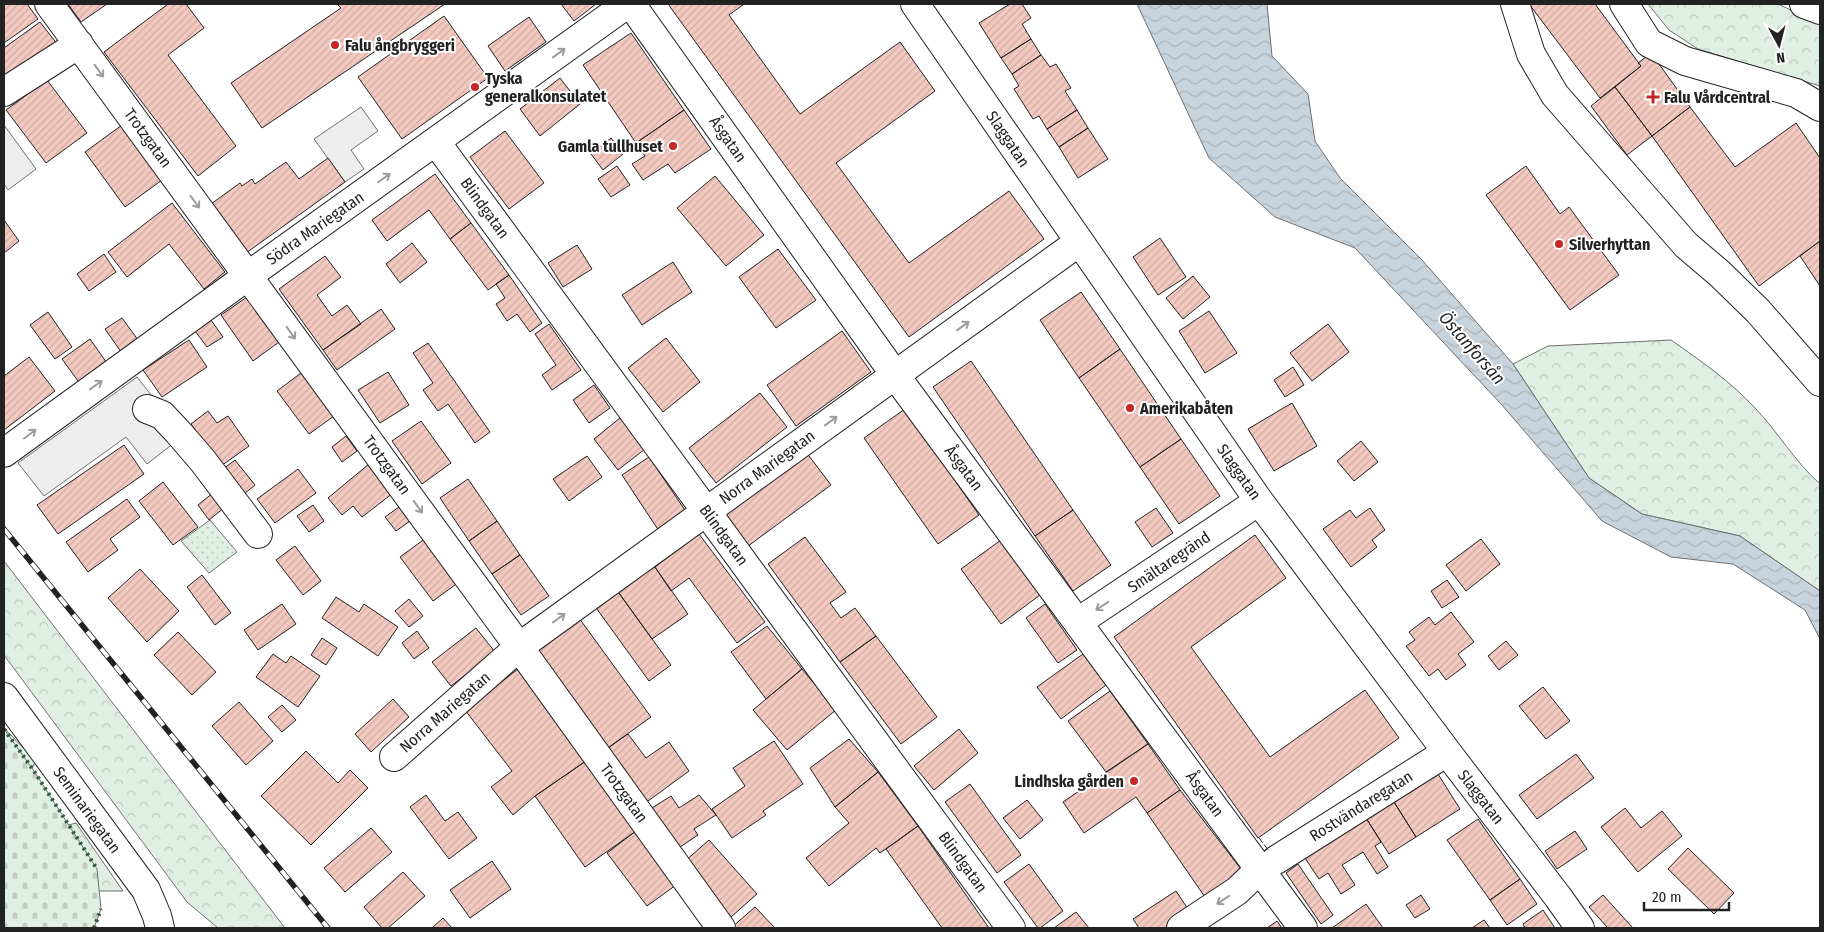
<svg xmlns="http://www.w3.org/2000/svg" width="1824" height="932" font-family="'Fira Sans Condensed',sans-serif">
<defs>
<pattern id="grass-dots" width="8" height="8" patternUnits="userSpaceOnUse" patternTransform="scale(1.25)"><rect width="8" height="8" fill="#e0efe3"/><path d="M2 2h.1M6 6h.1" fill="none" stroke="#c0cdc2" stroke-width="1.8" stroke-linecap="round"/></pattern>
<pattern id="forest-crowns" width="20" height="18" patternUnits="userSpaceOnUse" patternTransform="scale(1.25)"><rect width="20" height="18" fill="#e0efe3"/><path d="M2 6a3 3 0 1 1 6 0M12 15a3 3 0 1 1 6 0" fill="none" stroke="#c0cdc2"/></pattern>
<pattern id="cemetery-stones" width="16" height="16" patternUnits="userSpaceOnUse" patternTransform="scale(1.25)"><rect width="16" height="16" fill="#e0efe3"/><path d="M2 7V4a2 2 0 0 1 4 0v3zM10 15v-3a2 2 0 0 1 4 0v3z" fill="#c0cdc2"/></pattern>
<pattern id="water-waves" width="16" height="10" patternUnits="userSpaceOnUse" patternTransform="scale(1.25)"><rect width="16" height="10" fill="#c7d3dd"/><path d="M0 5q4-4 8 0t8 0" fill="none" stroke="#abb5bd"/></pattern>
<pattern id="building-hatch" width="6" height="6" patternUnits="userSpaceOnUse" patternTransform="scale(1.25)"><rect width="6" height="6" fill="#f3c9c0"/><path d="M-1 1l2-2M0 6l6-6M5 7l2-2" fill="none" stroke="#d0aca5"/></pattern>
</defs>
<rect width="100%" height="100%" fill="#fff"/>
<path fill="url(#grass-dots)" stroke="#6f6f6f" d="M210 520 237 552 209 573 181 541Z"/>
<path fill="url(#forest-crowns)" stroke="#6f6f6f" d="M1648 4H1778L1820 24V86L1698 49 1669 30Z
M1671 340C1701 361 1730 381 1755 408 1778 432 1795 462 1820 484V591L1740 536 1642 514 1589 478 1513 364 1548 346Z
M4 561 285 928H218L187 902 4 655Z
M4 728 36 761 19 790 4 797Z
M76 823 123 891H91L29 928 54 829Z"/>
<path fill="url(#cemetery-stones)" stroke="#6f6f6f" d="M4 729 34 771 97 869 101 909 94 928H4Z"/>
<path fill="#ededed" stroke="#6f6f6f" d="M361 107 378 131 351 150 364 169 345 182 314 139Z
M4 125 36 169 8 190 4 184Z
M137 377 183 436 147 464 126 437 44 496 18 463Z"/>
<path fill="url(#water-waves)" stroke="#6f6f6f" d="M1137 4H1267L1272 56 1308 94 1315 141 1340 178 1423 261 1513 364 1589 478 1642 514 1740 536 1820 591V639L1805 610 1733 564 1671 557 1602 521 1501 404 1355 248 1275 217 1209 158Z"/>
<path fill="url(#building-hatch)" stroke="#222" d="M4 4H27L38 19 4 43Z
M68 4H107L81 22Z
M168 4H186L204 28 168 55 236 146 198 176 104 52Z
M337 4H445L262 128 231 83 341 8Z
M561 4H596L574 21Z
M668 4H744L729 15 800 114 900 42 935 91 836 163 909 263 1009 191 1044 239 909 337Z
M1010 4H1022L1031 18 1022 24 1031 39 1001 58 979 23Z
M1529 4H1595L1641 66 1600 98Z
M444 16 488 78 402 139 358 77Z
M529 17 546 42 505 71 488 46Z
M40 22 58 45 4 84V48Z
M631 33 684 110 636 143 583 65Z
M1031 39 1041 55 1012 74 1001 58Z
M1651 53 1690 107 1652 136 1615 87 1641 66 1638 63Z
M1041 55 1050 67 1056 64 1071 88 1065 91 1077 110 1047 129 1039 116 1033 119 1014 89 1019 86 1012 74Z
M560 78 580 104 540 136 520 109Z
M47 80 87 133 46 163 6 110Z
M1615 87 1652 136 1627 155 1591 106Z
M1690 107 1735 167 1796 123 1820 158V241L1759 286 1652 136Z
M684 110 711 149 675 173 668 164 643 180 632 164 645 156 636 143Z
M1077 110 1088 128 1059 147 1047 129Z
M122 125 162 180 125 207 85 152Z
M1088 128 1108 159 1078 178 1059 147Z
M505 131 544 183 509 209 470 157Z
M611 138 623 154 603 170 591 154Z
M328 158 345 182 246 253 211 204 240 183 242 186 252 179 255 184 286 162 299 179Z
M617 166 630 185 611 197 598 179Z
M1526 166 1560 214 1569 207 1619 275 1570 310 1486 195Z
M435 174 471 223 450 239 429 210 387 241 372 220Z
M715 176 764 235 726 266 677 208Z
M172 203 225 272 204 289 169 244 127 277 108 252Z
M4 220 19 241 4 253Z
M471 223 509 275 488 290 450 239Z
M1160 238 1186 277 1158 295 1133 257Z
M1820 241V286L1800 256Z
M412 243 427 262 400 283 386 264Z
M577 245 592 269 563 287 548 263Z
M778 249 816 300 776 328 739 277Z
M104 254 116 272 89 291 77 274Z
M325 256 341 277 317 295 332 316 347 305 361 324 323 350 279 289Z
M673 262 692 292 642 325 622 295Z
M509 275 542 323 530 332 517 314 507 321 496 304 505 298 496 284Z
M1193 276 1210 297 1183 319 1166 298Z
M1081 292 1120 349 1079 378 1040 320Z
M247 297 279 342 253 361 221 315Z
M381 309 395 329 337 370 323 350Z
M1209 311 1237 353 1205 373 1179 331Z
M48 312 72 347 55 359 30 325Z
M122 318 141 344 124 356 105 329Z
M211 320 223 337 207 347 195 331Z
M549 324 581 370 552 390 542 375 556 365 535 334Z
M1328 324 1349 352 1312 381 1290 353Z
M842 331 871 372 796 426 767 385Z
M666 338 700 382 663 412 628 368Z
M90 339 109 366 81 385 62 359Z
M189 340 207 367 162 397 143 370Z
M428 343 490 432 475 443 448 404 438 411 423 390 433 383 413 353Z
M1120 349 1181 439 1140 467 1079 378Z
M29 357 55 391 4 430V376Z
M971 361 1073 510 1035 536 933 387Z
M1293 367 1304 385 1285 397 1274 380Z
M388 372 409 405 380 423 358 390Z
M301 373 334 416 309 434 277 391Z
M594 385 610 408 589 423 573 400Z
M760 393 787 427 716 483 689 448Z
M1292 403 1317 446 1274 471 1248 429Z
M905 409 979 515 938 544 864 438Z
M208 411 217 423 228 416 249 446 221 466 191 424Z
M620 418 645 449 618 470 594 439Z
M421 421 451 463 422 484 392 441Z
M346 436 357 451 342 462 332 447Z
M1181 439 1220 496 1179 524 1140 467Z
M1361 441 1378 462 1354 481 1337 461Z
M124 445 144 474 58 534 37 505Z
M806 452 831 485 744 549 720 516Z
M587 456 602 477 569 501 553 479Z
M649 457 691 519 663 537 622 475Z
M235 460 255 485 238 499 218 473Z
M369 464 393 493 362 517 353 506 342 515 328 498Z
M298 469 316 493 275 523 257 499Z
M468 479 497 521 469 541 440 498Z
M163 482 198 527 173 545 139 501Z
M214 492 225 507 209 520 198 505Z
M127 499 140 517 110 539 118 550 88 572 66 542Z
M313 505 324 521 309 532 297 516Z
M399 507 410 521 396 531 385 517Z
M1156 508 1173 533 1152 547 1135 522Z
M1370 508 1385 530 1372 540 1377 547 1351 567 1323 529 1350 510 1356 518Z
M1073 510 1111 565 1073 591 1035 536Z
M497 521 520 555 492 574 469 541Z
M699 534 765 622 737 643 689 578 671 591 655 567Z
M1255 535 1286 578 1191 647 1270 757 1365 690 1399 738 1258 838 1114 637Z
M805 537 846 592 830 603 841 618 855 608 876 636 840 662 768 564Z
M426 538 459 582 433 601 400 557Z
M1481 539 1500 564 1466 591 1446 565Z
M1001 540 1040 595 1001 624 961 569Z
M295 546 321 581 303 595 276 560Z
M520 555 549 596 521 615 492 574Z
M652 563 688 614 652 639 616 589Z
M140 569 179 611 147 642 108 598Z
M202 575 231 613 215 625 187 587Z
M1447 580 1459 597 1442 608 1431 591Z
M616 589 671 665 649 681 594 605Z
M336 597 359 612 364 604 398 627 378 656 322 618Z
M409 599 423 616 409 627 395 611Z
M282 604 296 624 258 650 244 630Z
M1045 604 1077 650 1058 663 1026 618Z
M1451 612 1474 642 1458 654 1466 665 1446 680 1438 669 1429 676 1406 646 1415 640 1409 632 1429 617 1435 625Z
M579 618 651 717 605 750 533 652Z
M767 626 802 669 766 699 731 652Z
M476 628 495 652 451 686 432 662Z
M417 631 429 648 414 659 402 643Z
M178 632 216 672 192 695 154 655Z
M876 636 937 717 901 744 840 662Z
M322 638 337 648 326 665 311 655Z
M1506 641 1518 655 1499 670 1488 656Z
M273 654 286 663 291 656 320 676 298 707 256 677Z
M1083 654 1106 685 1061 719 1037 687Z
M518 669 586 761 535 796 513 815 491 787 512 771 465 710Z
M802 669 836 710 787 750 753 710Z
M1543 687 1570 721 1546 739 1519 706Z
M1110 691 1148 744 1106 772 1068 721Z
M393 699 409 717 371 752 355 734Z
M239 702 273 741 246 765 212 726Z
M282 705 296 720 282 732 268 717Z
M959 729 978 753 934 790 914 766Z
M628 734 646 758 669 742 689 771 644 804 605 750Z
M849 739 878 772 835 807 810 768Z
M774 741 803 784 763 811 766 815 732 838 712 809 745 786 733 768Z
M1148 744 1180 790 1147 813 1136 797 1084 833 1063 802Z
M306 751 338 783 350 770 368 788 311 845 261 796Z
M1576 754 1594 778 1537 819 1519 795Z
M586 761 636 831 585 867 535 796Z
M878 772 918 826 880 853 876 848 829 886 806 858 849 823 835 807Z
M1438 774 1460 809 1416 837 1394 802Z
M970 784 1021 855 997 873 945 802Z
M1180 790 1244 873 1207 900 1147 813Z
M426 795 445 821 458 812 477 838 449 859 410 807Z
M699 795 716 815 694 829 698 835 674 851 647 811 671 796 679 808Z
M1027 800 1043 820 1020 839 1003 818Z
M1394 802 1416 837 1389 854 1366 818Z
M1625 808 1641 828 1662 811 1682 836 1638 872 1601 827Z
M1366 818 1381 842 1375 846 1388 867 1377 874 1363 852 1342 865 1355 885 1341 894 1328 873 1319 879 1305 858Z
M1478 819 1520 879 1490 900 1447 840Z
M918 826 989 928H942L886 849Z
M371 828 392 852 345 892 324 868Z
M636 831 676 885 647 906 607 853Z
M1575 831 1587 849 1557 869 1545 851Z
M709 840 757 894 731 917 683 863Z
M1688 848 1734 893 1714 914 1668 869Z
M492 861 511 889 470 918 450 890Z
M1029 864 1063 911 1040 928H1038L1004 882Z
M1298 864 1333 915 1321 924 1286 873Z
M403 872 425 896 388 928H382L364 907Z
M1520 879 1537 904 1507 925 1490 900Z
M1176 891 1190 912 1165 928H1139L1133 919Z
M1421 895 1430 909 1415 918 1406 905Z
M1603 895 1633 928H1608L1589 907Z
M1366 904 1383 928H1332Z
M755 907 775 928H731Z
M1543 910 1555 928H1525L1523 924Z
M1076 912 1089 928H1054Z
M443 918 452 928H432Z
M1484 920 1490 928H1472Z
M1277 921 1282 928H1267Z"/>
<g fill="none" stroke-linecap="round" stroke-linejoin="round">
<defs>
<path id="minor" d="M49 4 519 647 721 928
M631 4 895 375 1303 928
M915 4 1259 501 1447 752 1558 897 1580 928
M1515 4 1531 54 1555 95 1686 245 1719 273 1758 311 1820 382
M1624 4 1649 43 1685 61 1796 93 1820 107
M1804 4 1820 10
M4 92 79 44
M436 142 1011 928
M147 409 162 415 178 432 203 461 258 534
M4 453 249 275 627 4
M1078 622 1259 501
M4 697 146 890 157 916 160 928
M394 757 519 647 1079 242
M1276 860 1447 752
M1181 928 1237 891 1260 869"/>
</defs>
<use href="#minor" stroke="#222" stroke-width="30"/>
<use href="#minor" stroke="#fff" stroke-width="28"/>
<defs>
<path id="rail" d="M4 529 328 928"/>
</defs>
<use href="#rail" stroke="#222" stroke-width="5.5"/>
<use href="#rail" stroke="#fff" stroke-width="4" stroke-dasharray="11" stroke-linecap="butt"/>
<path stroke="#2f5e38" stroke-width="4" stroke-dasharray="2.5 4" stroke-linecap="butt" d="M4 729 34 771 97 869
M94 928 101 909"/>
<path stroke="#222" stroke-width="1" stroke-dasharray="6 2.5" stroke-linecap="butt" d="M1259 838 1269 851"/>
</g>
<defs><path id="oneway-shaft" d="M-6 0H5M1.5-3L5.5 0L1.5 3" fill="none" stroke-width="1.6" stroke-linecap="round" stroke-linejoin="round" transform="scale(1.25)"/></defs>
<g stroke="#9c9c9c">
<use href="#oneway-shaft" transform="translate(559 53) rotate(-36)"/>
<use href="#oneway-shaft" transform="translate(99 71) rotate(54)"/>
<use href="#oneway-shaft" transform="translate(384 178) rotate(-35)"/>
<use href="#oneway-shaft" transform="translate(195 202) rotate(54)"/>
<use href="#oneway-shaft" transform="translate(963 326) rotate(-36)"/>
<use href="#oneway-shaft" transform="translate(291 333) rotate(54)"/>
<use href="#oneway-shaft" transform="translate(96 385) rotate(-36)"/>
<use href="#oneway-shaft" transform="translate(831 421) rotate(-36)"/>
<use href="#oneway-shaft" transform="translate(30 434) rotate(-37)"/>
<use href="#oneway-shaft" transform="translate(418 507) rotate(54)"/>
<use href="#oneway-shaft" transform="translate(1102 606) rotate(146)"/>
<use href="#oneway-shaft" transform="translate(559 618) rotate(-36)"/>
<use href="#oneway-shaft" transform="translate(1223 900) rotate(146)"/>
</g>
<g fill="#c62828" stroke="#fff" stroke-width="2">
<circle cx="335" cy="45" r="5"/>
<circle cx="475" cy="87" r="5"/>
<path d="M1650.5 89.5h5v5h5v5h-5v5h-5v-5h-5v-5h5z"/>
<circle cx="673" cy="146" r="5"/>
<circle cx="1559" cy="244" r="5"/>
<circle cx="1130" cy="408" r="5"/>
<circle cx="1134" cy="781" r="5"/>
</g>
<g text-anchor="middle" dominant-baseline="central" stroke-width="4" stroke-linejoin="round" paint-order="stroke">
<g font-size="16" font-weight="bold" fill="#222" stroke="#fff" text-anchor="start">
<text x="345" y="45">Falu ångbryggeri</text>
<text x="485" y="78">Tyska<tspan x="485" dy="18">generalkonsulatet</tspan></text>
<text x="1664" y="97">Falu Vårdcentral</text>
<text x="663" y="146" text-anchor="end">Gamla tullhuset</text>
<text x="1569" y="244">Silverhyttan</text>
<text x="1140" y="408">Amerikabåten</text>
<text x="1124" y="781" text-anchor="end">Lindhska gården</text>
</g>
<g font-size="16" fill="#222" stroke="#fff">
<text transform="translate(148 138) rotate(54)">Trotzgatan</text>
<text transform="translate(728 139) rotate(55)">Åsgatan</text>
<text transform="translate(1008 139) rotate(56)">Slaggatan</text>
<text transform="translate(485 208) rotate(54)">Blindgatan</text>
<text transform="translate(315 228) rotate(-35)">Södra Mariegatan</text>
<text transform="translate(387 465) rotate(54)">Trotzgatan</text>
<text transform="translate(767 467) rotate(-36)">Norra Mariegatan</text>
<text transform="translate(964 468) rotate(53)">Åsgatan</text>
<text transform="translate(1239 472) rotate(55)">Slaggatan</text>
<text transform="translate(724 535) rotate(54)">Blindgatan</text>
<text transform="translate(1169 562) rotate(-34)">Smältaregränd</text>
<text transform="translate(445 712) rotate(-41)">Norra Mariegatan</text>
<text transform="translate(624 793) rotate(54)">Trotzgatan</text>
<text transform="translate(1205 794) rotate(54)">Åsgatan</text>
<text transform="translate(1481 797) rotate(52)">Slaggatan</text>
<text transform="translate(1361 806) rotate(-32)">Rostvändaregatan</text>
<text transform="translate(87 810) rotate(54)">Seminariegatan</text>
<text transform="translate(963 862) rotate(54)">Blindgatan</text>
</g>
<g font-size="18" font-style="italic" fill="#222" stroke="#fff">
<text transform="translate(1472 348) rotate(49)">Östanforsån</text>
</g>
</g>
<rect width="1824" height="932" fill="none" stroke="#222222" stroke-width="10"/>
<g transform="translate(1779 45) rotate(173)" stroke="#ffffff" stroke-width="4" paint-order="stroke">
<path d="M0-4L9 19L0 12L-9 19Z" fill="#222222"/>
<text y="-8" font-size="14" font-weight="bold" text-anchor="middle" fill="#222222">N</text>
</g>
<path d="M1644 902v8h85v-8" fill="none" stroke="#222222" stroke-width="2.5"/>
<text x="1652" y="902" font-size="15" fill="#222222" stroke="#ffffff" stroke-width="4" paint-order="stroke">20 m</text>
</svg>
